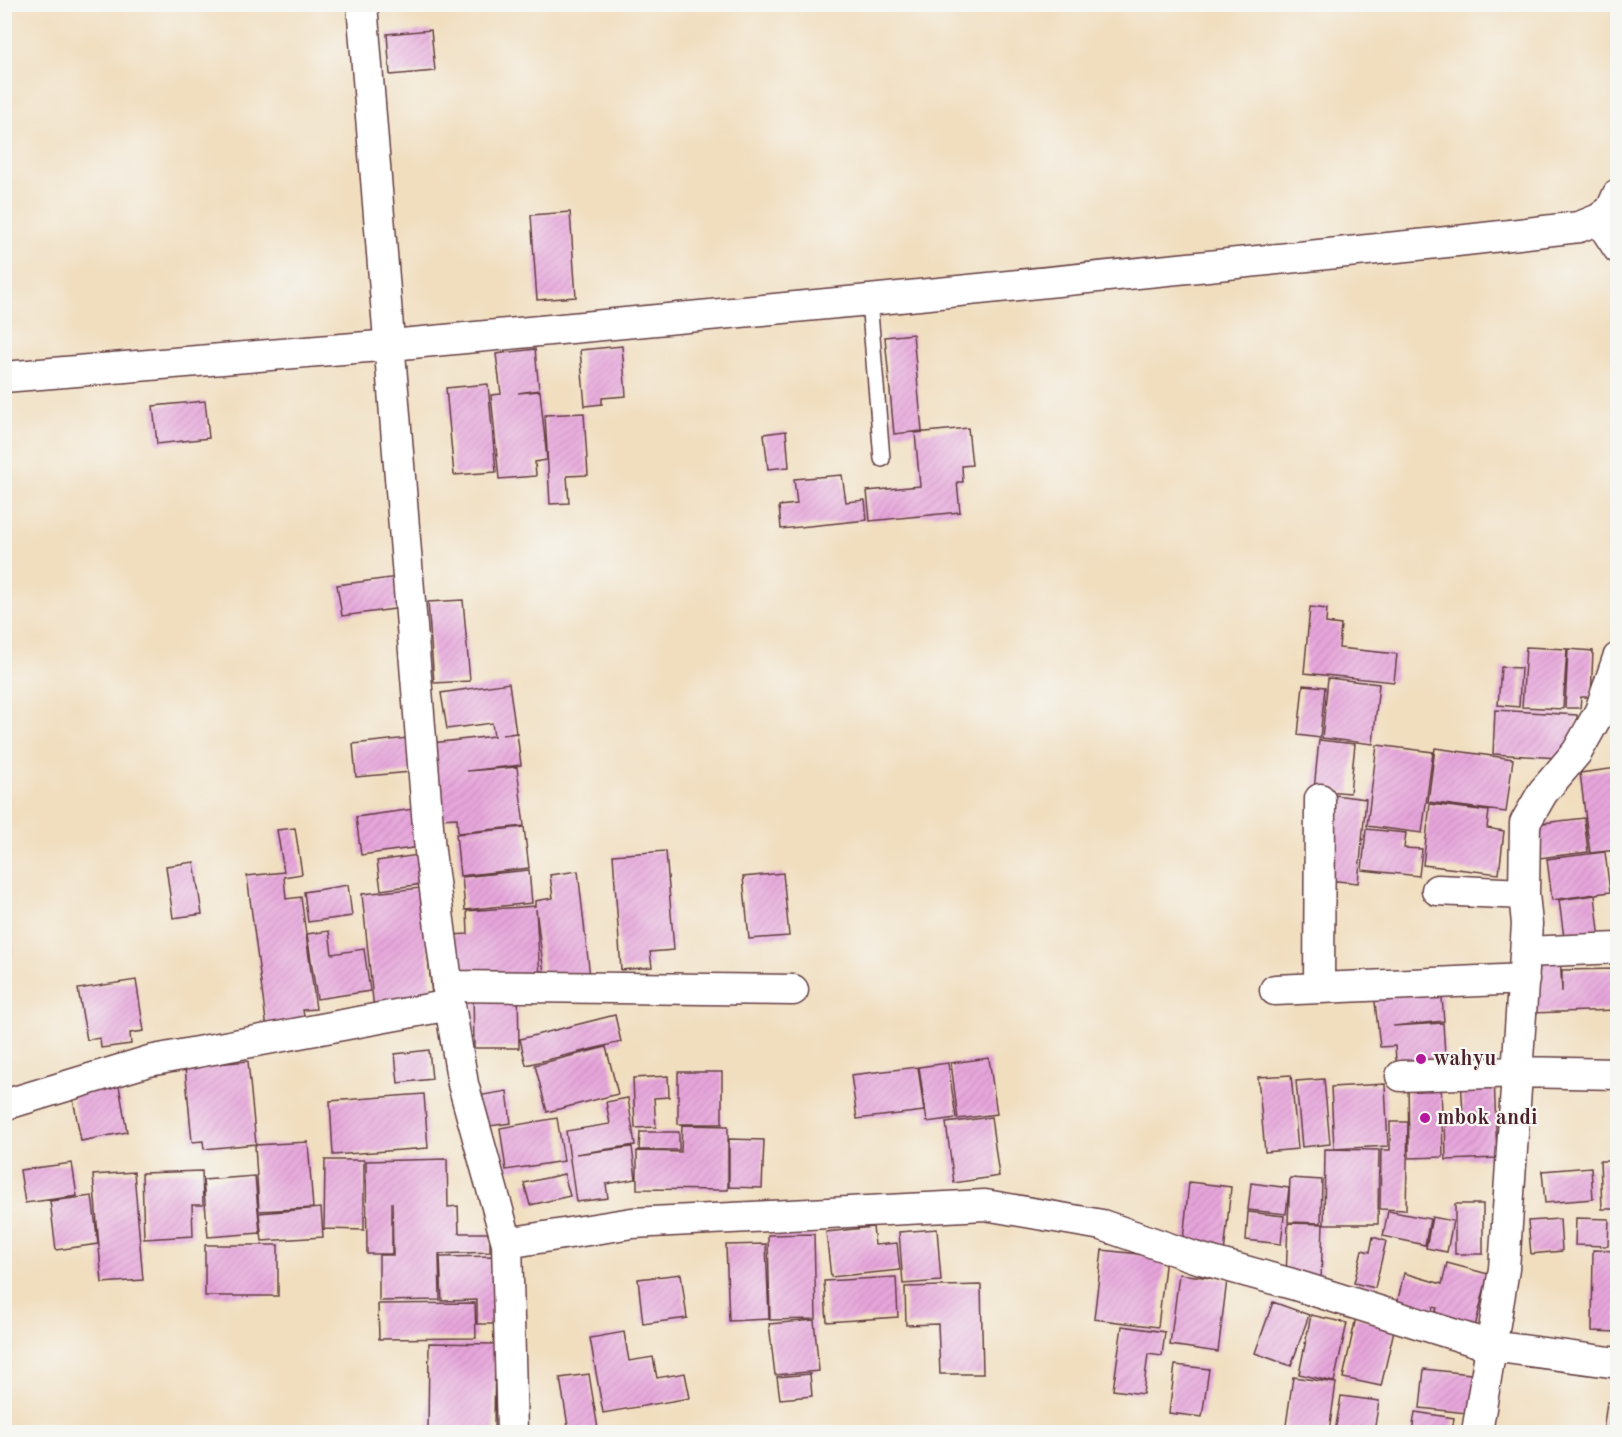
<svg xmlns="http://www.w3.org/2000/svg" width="1622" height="1437" font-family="'Old Standard TT',serif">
<defs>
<pattern id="building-hatch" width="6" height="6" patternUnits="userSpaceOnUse" patternTransform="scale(1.5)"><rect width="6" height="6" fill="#e7a6db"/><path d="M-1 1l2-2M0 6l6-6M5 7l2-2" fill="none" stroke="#c88ebc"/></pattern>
</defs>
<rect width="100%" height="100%" fill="#f6f6f2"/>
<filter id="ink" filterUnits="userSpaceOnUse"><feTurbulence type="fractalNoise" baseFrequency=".0167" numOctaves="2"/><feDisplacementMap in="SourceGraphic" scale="12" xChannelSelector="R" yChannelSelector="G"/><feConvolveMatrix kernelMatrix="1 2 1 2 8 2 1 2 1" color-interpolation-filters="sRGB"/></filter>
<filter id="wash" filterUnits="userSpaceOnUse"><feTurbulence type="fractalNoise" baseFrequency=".008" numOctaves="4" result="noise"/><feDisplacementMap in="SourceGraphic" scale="24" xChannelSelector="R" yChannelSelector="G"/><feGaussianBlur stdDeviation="1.35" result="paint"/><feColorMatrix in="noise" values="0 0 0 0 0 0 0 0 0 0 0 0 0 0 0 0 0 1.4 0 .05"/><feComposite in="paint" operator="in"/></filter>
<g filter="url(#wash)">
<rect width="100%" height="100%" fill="#f1debf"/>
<g id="blocks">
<path fill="url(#building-hatch)" d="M431 30 435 71 390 75 387 34Z
M570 212 576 297 537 300 531 215Z
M913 334 922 431 894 434 885 337Z
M622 346 626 396 602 398V404L585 406 580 350Z
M535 349 539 390 518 393 540 391 547 460 535 462 536 476 499 479 491 395 501 394 496 354Z
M488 384 496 472 454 475 446 388Z
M205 401 209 438 157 444 153 406Z
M584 413 588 475 567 476 569 503 550 504 545 415Z
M968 428 972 465 962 466 963 482H957L960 512 870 521 867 491 920 486 915 433Z
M786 431 789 467 768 469 764 434Z
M842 475 846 502 865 500 867 520 781 529 779 506 797 504 794 479Z
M398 577 402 608 342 616 337 585Z
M463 600 470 681 434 683 428 602Z
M1310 607 1327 609 1326 623 1341 625 1339 648 1397 654 1394 682 1304 673Z
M1526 647 1567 649 1563 709 1522 707Z
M1568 649 1593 651 1591 697H1581L1580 708H1565Z
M1501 667 1521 668 1519 707 1498 705Z
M1328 678 1379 684 1373 744 1322 738Z
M509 683 516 733 502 735 517 733 521 765 467 771 517 767 524 826 458 833 457 818 440 819 432 743 494 736 492 723 447 729 441 693Z
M1303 685 1325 687 1320 738 1298 735Z
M1495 710 1577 715 1575 754 1560 758 1493 754Z
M408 738 411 772 356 777 353 744Z
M1319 740 1355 744 1350 793 1314 790Z
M1377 745 1433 752 1422 833 1367 826Z
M1435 748 1513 759 1506 812 1428 802Z
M1617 768V850L1590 853 1580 773Z
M1334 795 1366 799 1358 883 1326 880Z
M1430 804 1489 811 1487 828 1504 831 1499 874 1423 865Z
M414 809 420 847 361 855 356 817Z
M1584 818 1588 852 1531 859 1527 825Z
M524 827 529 868 460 876 456 834Z
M295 828 302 874 284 877 286 899 301 897 316 1009 303 1010 305 1024 267 1029 247 876 284 872 277 830Z
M1366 829 1406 833 1404 848 1422 849 1419 876 1362 870Z
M666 851 674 950 650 952 652 967 621 970 613 855Z
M1605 852 1610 892 1552 900 1547 859Z
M418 855 422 884 381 890 377 861Z
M194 862 202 914 173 918 166 866Z
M529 870 532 903 465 910 462 877Z
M578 871 590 977 545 982 536 909 540 977 455 983 451 935 468 934 467 911 535 906V901L553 898 550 875Z
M783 873 789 936 749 939 743 877Z
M348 885 352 916 308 922 304 892Z
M421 888 433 1004 374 1010 362 894Z
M1595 895 1600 940 1565 945 1559 900Z
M329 931 332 954 364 949 370 991 317 999 307 934Z
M4 940H9L11 956 4 957Z
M1560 956 1562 992V970L1617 969V1010L1531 1013 1529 958Z
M136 980 144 1031 130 1033 131 1044 101 1048 100 1038 87 1040 78 989Z
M1441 987 1444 1021 1393 1026 1443 1023 1446 1071 1397 1074 1395 1046 1380 1047 1374 993Z
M518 988 519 1048H474L473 989Z
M615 1015 621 1042 526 1065 520 1039Z
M1617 1028V1067L1615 1068 1611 1029Z
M606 1047 618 1094 547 1112 535 1065Z
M429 1050 432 1079 398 1083 395 1054Z
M989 1058 997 1114 958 1119 951 1063Z
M248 1061 256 1144 204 1149 203 1141 192 1142 185 1067Z
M948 1063 956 1118 927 1122 919 1067Z
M918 1067 924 1111 857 1119 851 1075Z
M678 1072H722V1124H678Z
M1291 1075 1298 1149 1265 1152 1258 1077Z
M1494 1075 1497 1158 1446 1160 1445 1117 1463 1116 1461 1076Z
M668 1076 669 1097 654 1098 656 1127 635 1128 633 1078Z
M1324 1079 1330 1144 1302 1147 1296 1081Z
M1441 1079 1443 1157 1409 1158 1408 1080Z
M118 1080 127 1132 81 1141 71 1088Z
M1385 1084 1388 1146 1334 1149 1331 1087Z
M507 1091 511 1123 482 1127 477 1096Z
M424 1094 428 1148 333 1155 330 1101Z
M628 1098 635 1145 576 1154 632 1147 636 1179 606 1184 608 1198 576 1202 566 1131 610 1124 606 1102Z
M991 1117 999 1176 954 1183 946 1123Z
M557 1118 564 1161 506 1170 500 1128Z
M1390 1122H1408L1406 1210 1380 1209 1381 1150H1390Z
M682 1125 728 1126V1190L637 1189V1151L681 1152Z
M640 1132H679V1150H639Z
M729 1139 764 1140 762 1188 729 1187Z
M308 1142 313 1208 259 1211 255 1145Z
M1325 1149 1379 1150 1378 1224H1324Z
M447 1159 448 1207 458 1206 459 1233H490V1252L439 1254 440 1300 379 1301V1255H393L392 1202V1254H367L366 1161Z
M325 1160H364V1230L324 1229Z
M1600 1161H1617V1209H1602Z
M72 1163 77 1196 25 1203 20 1170Z
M1591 1167 1593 1199 1545 1203 1542 1171Z
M202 1171 203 1205H192L193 1236 144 1239 142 1173Z
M134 1172 143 1280 102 1283 93 1175Z
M564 1174 570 1196 530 1205 524 1183Z
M255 1176 260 1233 208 1237 203 1180Z
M1290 1178 1322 1180 1321 1223 1288 1222Z
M1189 1182 1231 1187 1224 1254 1182 1250Z
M1251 1183 1289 1188 1286 1214 1248 1210Z
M92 1196 98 1244 56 1250 50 1201Z
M1455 1204H1483V1254H1455Z
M321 1208 323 1237 262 1241 259 1213Z
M1388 1211 1430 1219 1425 1245 1383 1236Z
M1248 1212 1284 1216 1281 1244 1246 1240Z
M1432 1217 1453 1221 1447 1252 1426 1248Z
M1576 1218 1609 1219 1608 1246 1575 1245Z
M1560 1219 1562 1251 1531 1254 1528 1221Z
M1288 1223 1323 1224 1321 1280 1286 1279Z
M873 1227 875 1245 897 1243 900 1270 831 1277 826 1232Z
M937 1229 941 1281 903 1284 899 1232Z
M814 1234 816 1319 770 1320 768 1235Z
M1373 1237 1386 1241 1375 1288 1354 1283 1362 1250 1370 1252Z
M766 1244 769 1319 729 1321 726 1245Z
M205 1245H278V1296H205Z
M1102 1250 1166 1257 1158 1327 1094 1319Z
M1593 1250 1617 1251V1332L1592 1331Z
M497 1256 498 1324H477V1300L442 1301 440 1257Z
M1447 1263 1488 1274 1475 1327 1434 1316 1437 1308 1433 1307 1431 1316 1396 1308 1404 1273 1442 1284Z
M681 1274 687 1318 643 1324 638 1279Z
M1179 1274 1227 1280 1218 1352 1170 1345Z
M896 1277 898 1317 827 1322 824 1281Z
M981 1285 983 1374H940L938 1324 906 1325 905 1287Z
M1273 1302 1309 1315 1291 1366 1255 1353Z
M475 1303 476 1338 379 1339 378 1304Z
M1311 1315 1347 1323 1334 1382 1299 1374Z
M1356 1317 1395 1326 1381 1386 1343 1378Z
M814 1320 819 1371 775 1375 769 1324Z
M1122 1326 1165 1332 1162 1356 1148 1354 1143 1394 1113 1390Z
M624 1332 629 1361 653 1357 657 1378 685 1373 690 1398 603 1413 590 1338Z
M429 1343 495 1344 494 1432H428Z
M1175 1365 1209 1369 1202 1417 1169 1413Z
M1424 1369 1480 1375 1476 1414 1420 1408Z
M589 1374 598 1429 569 1432 560 1378Z
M810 1374 812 1396 780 1399 777 1377Z
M1293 1377 1336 1383 1329 1432H1285Z
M1341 1396 1379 1401 1374 1432H1335Z
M1607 1402 1617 1404V1432H1603Z
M1415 1412 1454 1418 1452 1432H1412Z"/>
</g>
</g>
<g filter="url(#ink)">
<use href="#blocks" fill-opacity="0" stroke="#633c41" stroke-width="1.5"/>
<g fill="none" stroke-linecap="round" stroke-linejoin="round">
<defs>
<path id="lane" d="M869 300 882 459"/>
<path id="street" d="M362 4 430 851 450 1005 463 1084 507 1243 512 1432
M1599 219 1618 248
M4 377 391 345 869 300 1457 241 1579 227 1599 219 1611 210 1618 194
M1437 890 1524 894
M1526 952 1618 948
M447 986 793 990
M1319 988 1320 799
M1275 990 1524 979
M1401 1076 1518 1072 1618 1074
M4 1105 149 1061 450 1005
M507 1243 632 1223 985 1205 1102 1225 1194 1257 1292 1284 1491 1346 1618 1363
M1477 1432 1504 1269 1527 924 1524 894 1525 823 1543 792 1577 752 1600 711 1618 658"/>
</defs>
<use href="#lane" stroke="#633c41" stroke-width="18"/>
<use href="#street" stroke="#633c41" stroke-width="33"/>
<use href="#lane" stroke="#fff" stroke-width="15"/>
<use href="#street" stroke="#fff" stroke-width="30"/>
</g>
</g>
<g fill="#b5179e" stroke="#f6f6f2" stroke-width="2">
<circle cx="1421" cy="1059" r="6"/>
<circle cx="1425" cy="1118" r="6"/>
</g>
<g text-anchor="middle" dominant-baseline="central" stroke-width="4.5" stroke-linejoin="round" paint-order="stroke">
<g font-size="22" font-weight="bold" fill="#4a1f2b" stroke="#f6f6f2" text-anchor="start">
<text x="1433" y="1059">wahyu</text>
<text x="1437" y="1118">mbok andi</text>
</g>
</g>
<rect width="1622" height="1437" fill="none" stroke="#f6f6f2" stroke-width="24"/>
</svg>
